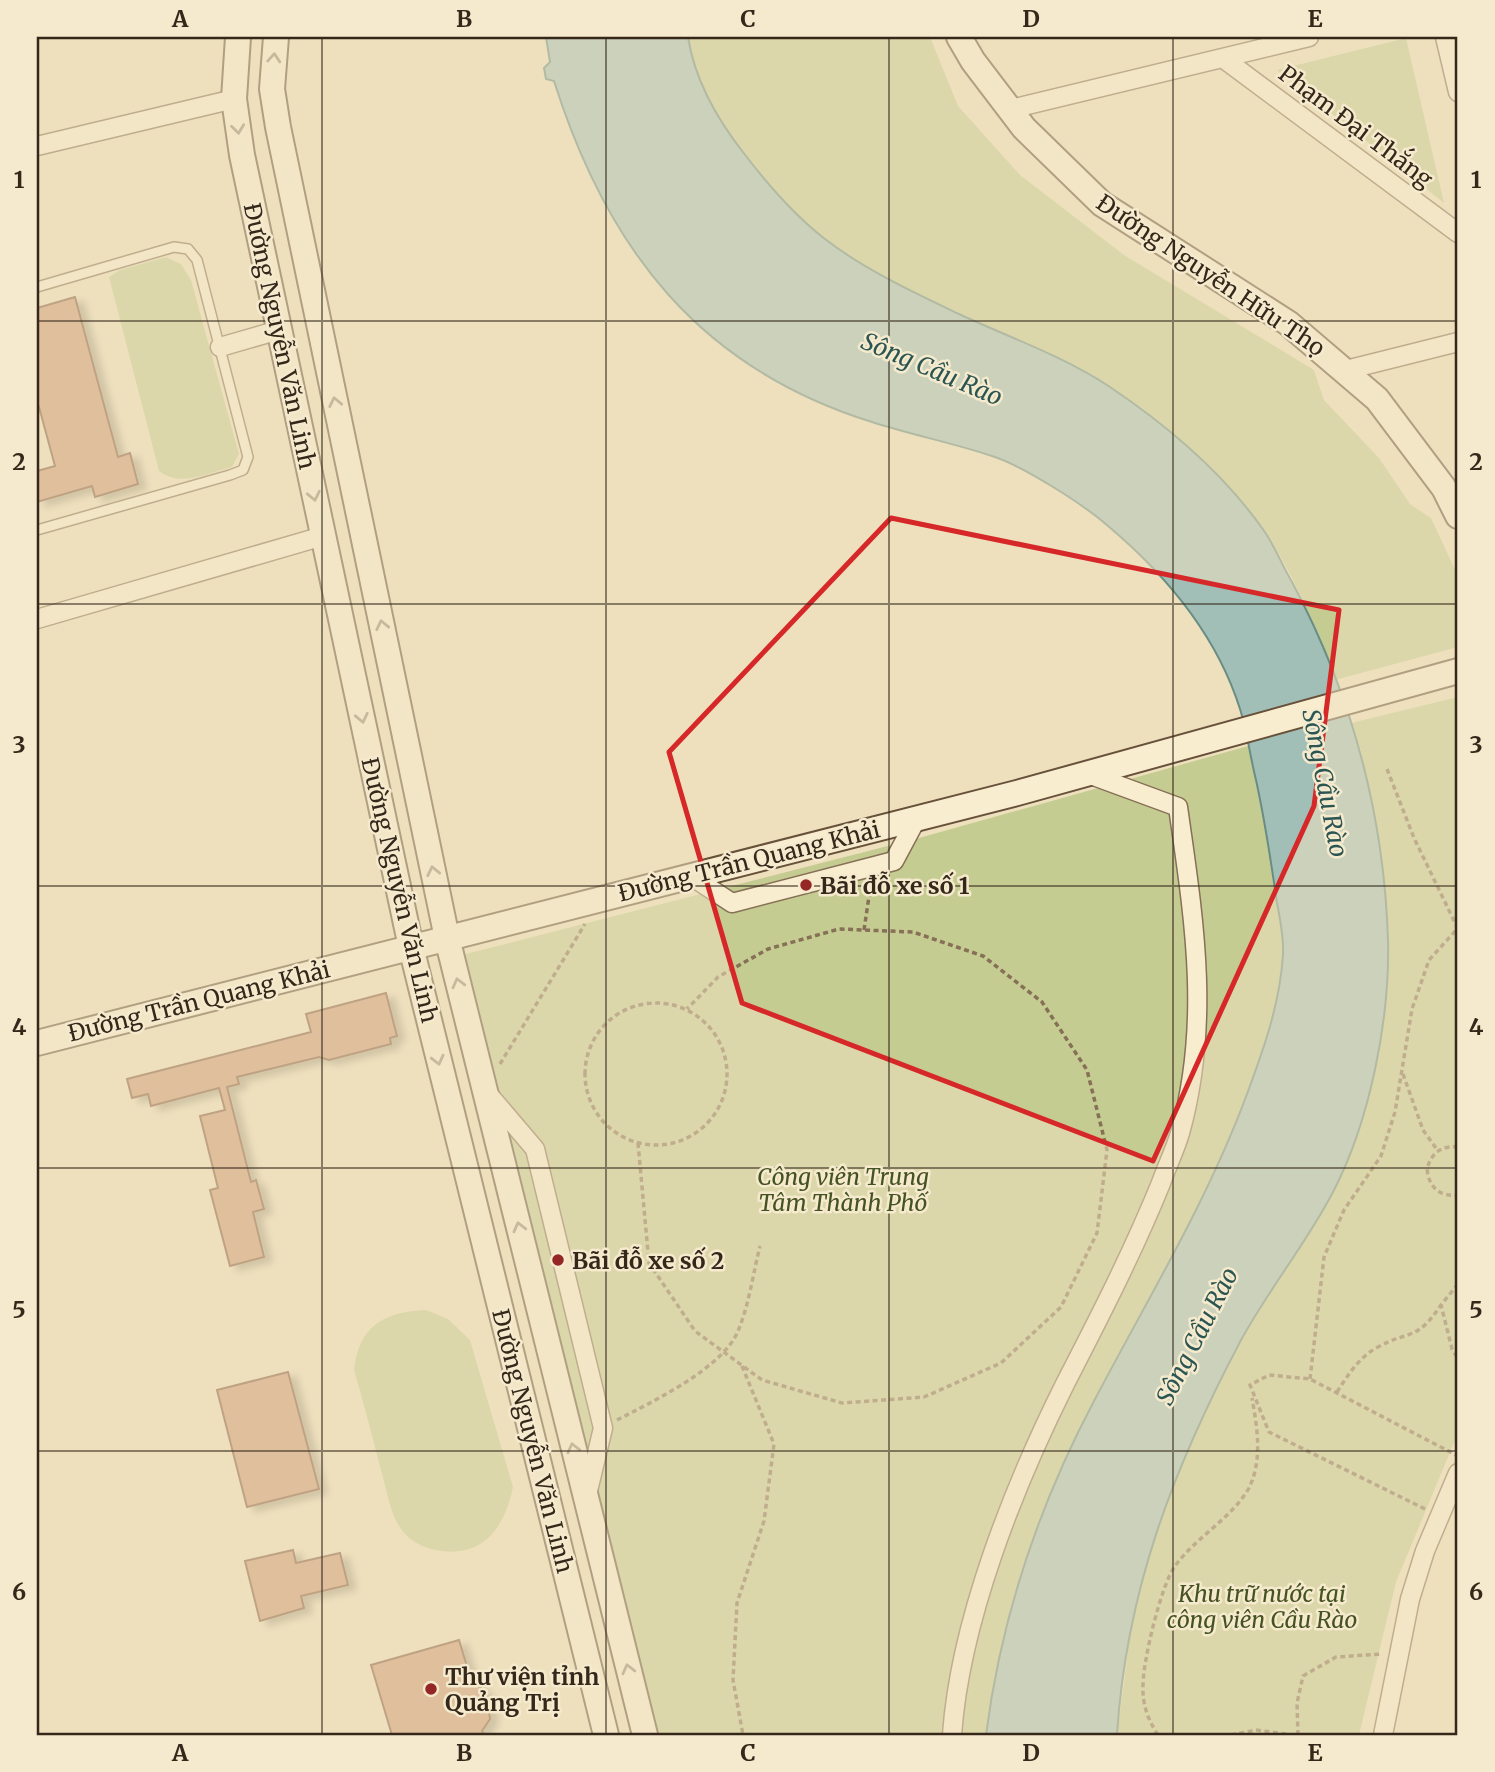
<svg xmlns="http://www.w3.org/2000/svg" width="1495" height="1772" font-family="Merriweather,serif">
<defs>
<filter id="shadow"><feDropShadow dx="8" dy="4.5" stdDeviation="3.5" flood-color="#0004"/></filter>
</defs>
<rect width="100%" height="100%" fill="#eee0bd"/>
<path fill="#c5cc92" d="M688 37H930L958 106 1020 175 1124 255 1314 370 1324 400 1379 458 1410 504 1431 518 1458 576V647L1335 680C1317 633 1292 568 1262 528 1222 474 1164 428 1111 388 1067 355 1012 339 963 316 917 294 865 270 824 238 763 190 700 116 688 37Z
M1406 38 1444 203 1277 70Z
M166 257 181 264 191 280 239 454 232 467C208 473 181 488 159 471L109 277 120 270Z
M1458 697V1433L1396 1582 1359 1735H1117L1134 1605 1160 1516 1199 1425 1243 1337 1335 1188 1374 1069 1386 1004 1361 751 1351 723Z
M1248 746 1268 837 1284 950 1272 1027 1226 1152 1163 1275 1010 1611 986 1735H641L458 956 919 838Z
M426 1310 448 1319 470 1340 513 1487C508 1512 496 1541 469 1549 446 1556 415 1549 401 1529 390 1514 387 1491 382 1474 373 1439 364 1405 354 1370 359 1326 383 1312 426 1310Z"/>
<path fill="#a1bfb6" stroke="#698d84" stroke-width="2" d="M546 37H688C695 82 718 121 746 156 769 186 794 215 825 239 865 270 915 293 961 315 1011 338 1063 356 1110 387 1165 424 1223 473 1262 528 1274 544 1282 565 1292 582 1351 693 1384 814 1388 940 1390 1019 1370 1121 1333 1192 1306 1244 1268 1290 1240 1342 1173 1469 1126 1591 1117 1735H986C1001 1618 1039 1505 1094 1401 1147 1300 1207 1202 1247 1094 1264 1048 1280 1004 1283 954 1284 937 1280 919 1277 903 1271 861 1265 821 1256 780 1250 756 1247 731 1240 709 1217 636 1165 574 1108 526 1083 504 1023 466 992 456 953 443 912 435 872 422 699 368 607 249 554 81L546 79 544 68 550 62Z"/>
<path fill="#cd9873" stroke="#85593c" stroke-width="2" filter="url(#shadow)" d="M75 297 118 457 130 453 138 484 95 497 92 486 37 502V471L55 466 39 407 37 408V308Z
M386 993 397 1036 390 1038 391 1044 329 1060 319 1057 237 1077 239 1084 227 1087 251 1182 256 1180 264 1209 253 1212 264 1257 230 1266 210 1190 218 1188 200 1116 225 1110 219 1088 151 1106 148 1094 132 1098 127 1079 311 1032 306 1014Z
M288 1372 319 1489 247 1507 217 1390Z
M293 1550 296 1563 340 1553 348 1585 301 1596 304 1608 260 1621 245 1561Z
M459 1640 469 1673 487 1695 490 1719 482 1731 484 1735H392L371 1665Z"/>
<g fill="none" stroke-linecap="round" stroke-linejoin="round">
<defs>
<path id="lane" d="M37 287 174 247 188 249 197 260 248 457 243 470 230 475 37 530"/>
<path id="street" d="M1445 37 1458 92
M1224 59 1458 233
M1011 109 1309 37
M37 146 234 99
M220 347 279 330
M1346 370 1458 342
M37 619 323 536
M691 876 732 903 894 861 917 818
M489 1095 535 1149 603 1428 587 1495
M952 1735C960 1621 1014 1486 1065 1384 1099 1318 1133 1252 1161 1183 1167 1166 1175 1150 1180 1133 1211 1022 1194 919 1178 807L1088 774
M1383 1735 1410 1599 1425 1551 1458 1473"/>
<path id="secondary" d="M238 37 234 99 242 155 411 947 606 1735
M276 37 272 89 278 127 447 938 645 1735
M959 37 973 61 1024 128 1102 204 1288 323 1377 399 1444 488 1458 516
M37 1043 1017 793 1458 671"/>
</defs>
<use href="#lane" stroke="#867056" stroke-width="12"/>
<use href="#street" stroke="#867056" stroke-width="21"/>
<use href="#secondary" stroke="#67513a" stroke-width="28"/>
<path stroke="#867056" stroke-width="3.5" stroke-dasharray="5 3.5" stroke-linecap="butt" d="M1387 769 1414 838 1458 929
M864 930 871 883
M585 1074a71 71 0 1 1 142 0a71 71 0 1 1-142 0Z
M500 1064 585 924
M1403 1074 1423 1130 1438 1151
M638 1143 649 1263 695 1331 762 1380 842 1403 924 1397 1001 1363 1061 1307 1097 1233 1107 1150 1087 1070 1042 1002 983 956 913 932 839 929 768 949 718 977 687 1009
M1458 1147C1442 1145 1431 1153 1427 1169 1429 1188 1440 1197 1458 1195
M1458 1284 1441 1305 1452 1349 1458 1359
M742 1366 774 1444 764 1521 737 1603 733 1680 743 1735
M1310 1379 1324 1257 1344 1210 1381 1156 1395 1112 1412 1009 1429 960 1458 928
M1337 1392C1348 1375 1359 1357 1378 1347 1411 1329 1416 1342 1441 1305
M617 1420C652 1402 723 1368 738 1331 749 1305 753 1274 760 1246
M1425 1509 1269 1432 1250 1385 1269 1375 1310 1379 1456 1455
M1158 1735C1148 1720 1142 1704 1143 1685 1143 1661 1161 1585 1175 1566 1195 1538 1232 1518 1249 1488 1263 1459 1257 1427 1252 1398
M1231 1735 1256 1730 1293 1735
M1298 1735 1297 1703 1303 1676 1336 1657 1382 1654"/>
<use href="#lane" stroke="#f9edd0" stroke-width="9"/>
<use href="#street" stroke="#f9edd0" stroke-width="18"/>
<use href="#secondary" stroke="#f9edd0" stroke-width="24"/>
</g>
<defs><path id="oneway-chevron" d="M-2-3.5L2.5 0L-2 3.5" fill="none" stroke-width="1.6" stroke-linecap="round" stroke-linejoin="round" transform="scale(1.75)"/></defs>
<g stroke="#978a76">
<use href="#oneway-chevron" transform="translate(274 58) rotate(-86)"/>
<use href="#oneway-chevron" transform="translate(238 129) rotate(83)"/>
<use href="#oneway-chevron" transform="translate(335 402) rotate(-102)"/>
<use href="#oneway-chevron" transform="translate(314 496) rotate(78)"/>
<use href="#oneway-chevron" transform="translate(382 625) rotate(-102)"/>
<use href="#oneway-chevron" transform="translate(362 718) rotate(78)"/>
<use href="#oneway-chevron" transform="translate(433 871) rotate(-102)"/>
<use href="#oneway-chevron" transform="translate(458 983) rotate(-104)"/>
<use href="#oneway-chevron" transform="translate(438 1060) rotate(76)"/>
<use href="#oneway-chevron" transform="translate(519 1227) rotate(-104)"/>
<use href="#oneway-chevron" transform="translate(573 1448) rotate(-104)"/>
<use href="#oneway-chevron" transform="translate(628 1669) rotate(-104)"/>
</g>
<path d="M0 0H1495V1772H0ZM891 518 1339 610 1314 806 1153 1161 742 1003 669 752Z" fill="#eee0bd" fill-opacity=".55" fill-rule="evenodd"/>
<path fill="none" stroke="#d62828" stroke-width="5" stroke-linejoin="round" d="M891 518 1339 610 1314 806 1153 1161 742 1003 669 752Z"/>
<path fill="none" stroke="#35281b" stroke-width="2" stroke-opacity="0.55" d="M322 37V1735M606 37V1735M889 37V1735M1173 37V1735M37 321H1458M37 604H1458M37 886H1458M37 1168H1458M37 1451H1458"/>
<g fill="#952626" stroke="#f5eacd" stroke-width="2.5">
<circle cx="806" cy="885" r="7"/>
<circle cx="558" cy="1260" r="7"/>
<circle cx="431" cy="1689" r="7"/>
</g>
<g text-anchor="middle" dominant-baseline="central" stroke-width="5" stroke-linejoin="round" paint-order="stroke">
<g font-size="23" fill="#35281b" stroke="#f5eacd">
<text transform="translate(1356 126) rotate(37)">Phạm Đại Thắng</text>
<text transform="translate(1211 275) rotate(34)">Đường Nguyễn Hữu Thọ</text>
<text transform="translate(280 336) rotate(78)">Đường Nguyễn Văn Linh</text>
<text transform="translate(749 861) rotate(-14)">Đường Trần Quang Khải</text>
<text transform="translate(400 890) rotate(77)">Đường Nguyễn Văn Linh</text>
<text transform="translate(199 1001) rotate(-14)">Đường Trần Quang Khải</text>
<text transform="translate(533 1441) rotate(76)">Đường Nguyễn Văn Linh</text>
</g>
<g font-size="23" font-weight="bold" fill="#35281b" stroke="#f5eacd" text-anchor="start">
<text x="820" y="885">Bãi đỗ xe số 1</text>
<text x="572" y="1260">Bãi đỗ xe số 2</text>
<text x="445" y="1676">Thư viện tỉnh<tspan x="445" dy="26">Quảng Trị</tspan></text>
</g>
<g font-size="23" font-style="italic" fill="#455222" stroke="#f5eacd">
<text x="843" y="1176">Công viên Trung<tspan x="843" dy="26">Tâm Thành Phố</tspan></text>
<text x="1262" y="1593">Khu trữ nước tại<tspan x="1262" dy="26">công viên Cầu Rào</tspan></text>
</g>
<g font-size="24" font-style="italic" fill="#2a5552" stroke="#f5eacd">
<text transform="translate(932 369) rotate(23)">Sông Cầu Rào</text>
<text transform="translate(1325 783) rotate(79)">Sông Cầu Rào</text>
<text transform="translate(1197 1336) rotate(-63)">Sông Cầu Rào</text>
</g>
</g>
<rect width="1495" height="1772" fill="none" stroke="#f5eacd" stroke-width="77"/>
<rect x="38" y="38" width="1418" height="1696" fill="none" stroke="#35281b" stroke-width="2.5"/>
<g font-size="23" text-anchor="middle" font-weight="bold" fill="#35281b">
<text x="180" y="27">A</text>
<text x="464" y="27">B</text>
<text x="748" y="27">C</text>
<text x="1031" y="27">D</text>
<text x="1315" y="27">E</text>
<text x="19" y="188">1</text>
<text x="1476" y="188">1</text>
<text x="19" y="470">2</text>
<text x="1476" y="470">2</text>
<text x="19" y="753">3</text>
<text x="1476" y="753">3</text>
<text x="19" y="1035">4</text>
<text x="1476" y="1035">4</text>
<text x="19" y="1318">5</text>
<text x="1476" y="1318">5</text>
<text x="19" y="1600">6</text>
<text x="1476" y="1600">6</text>
<text x="180" y="1761">A</text>
<text x="464" y="1761">B</text>
<text x="748" y="1761">C</text>
<text x="1031" y="1761">D</text>
<text x="1315" y="1761">E</text>
</g>
</svg>
